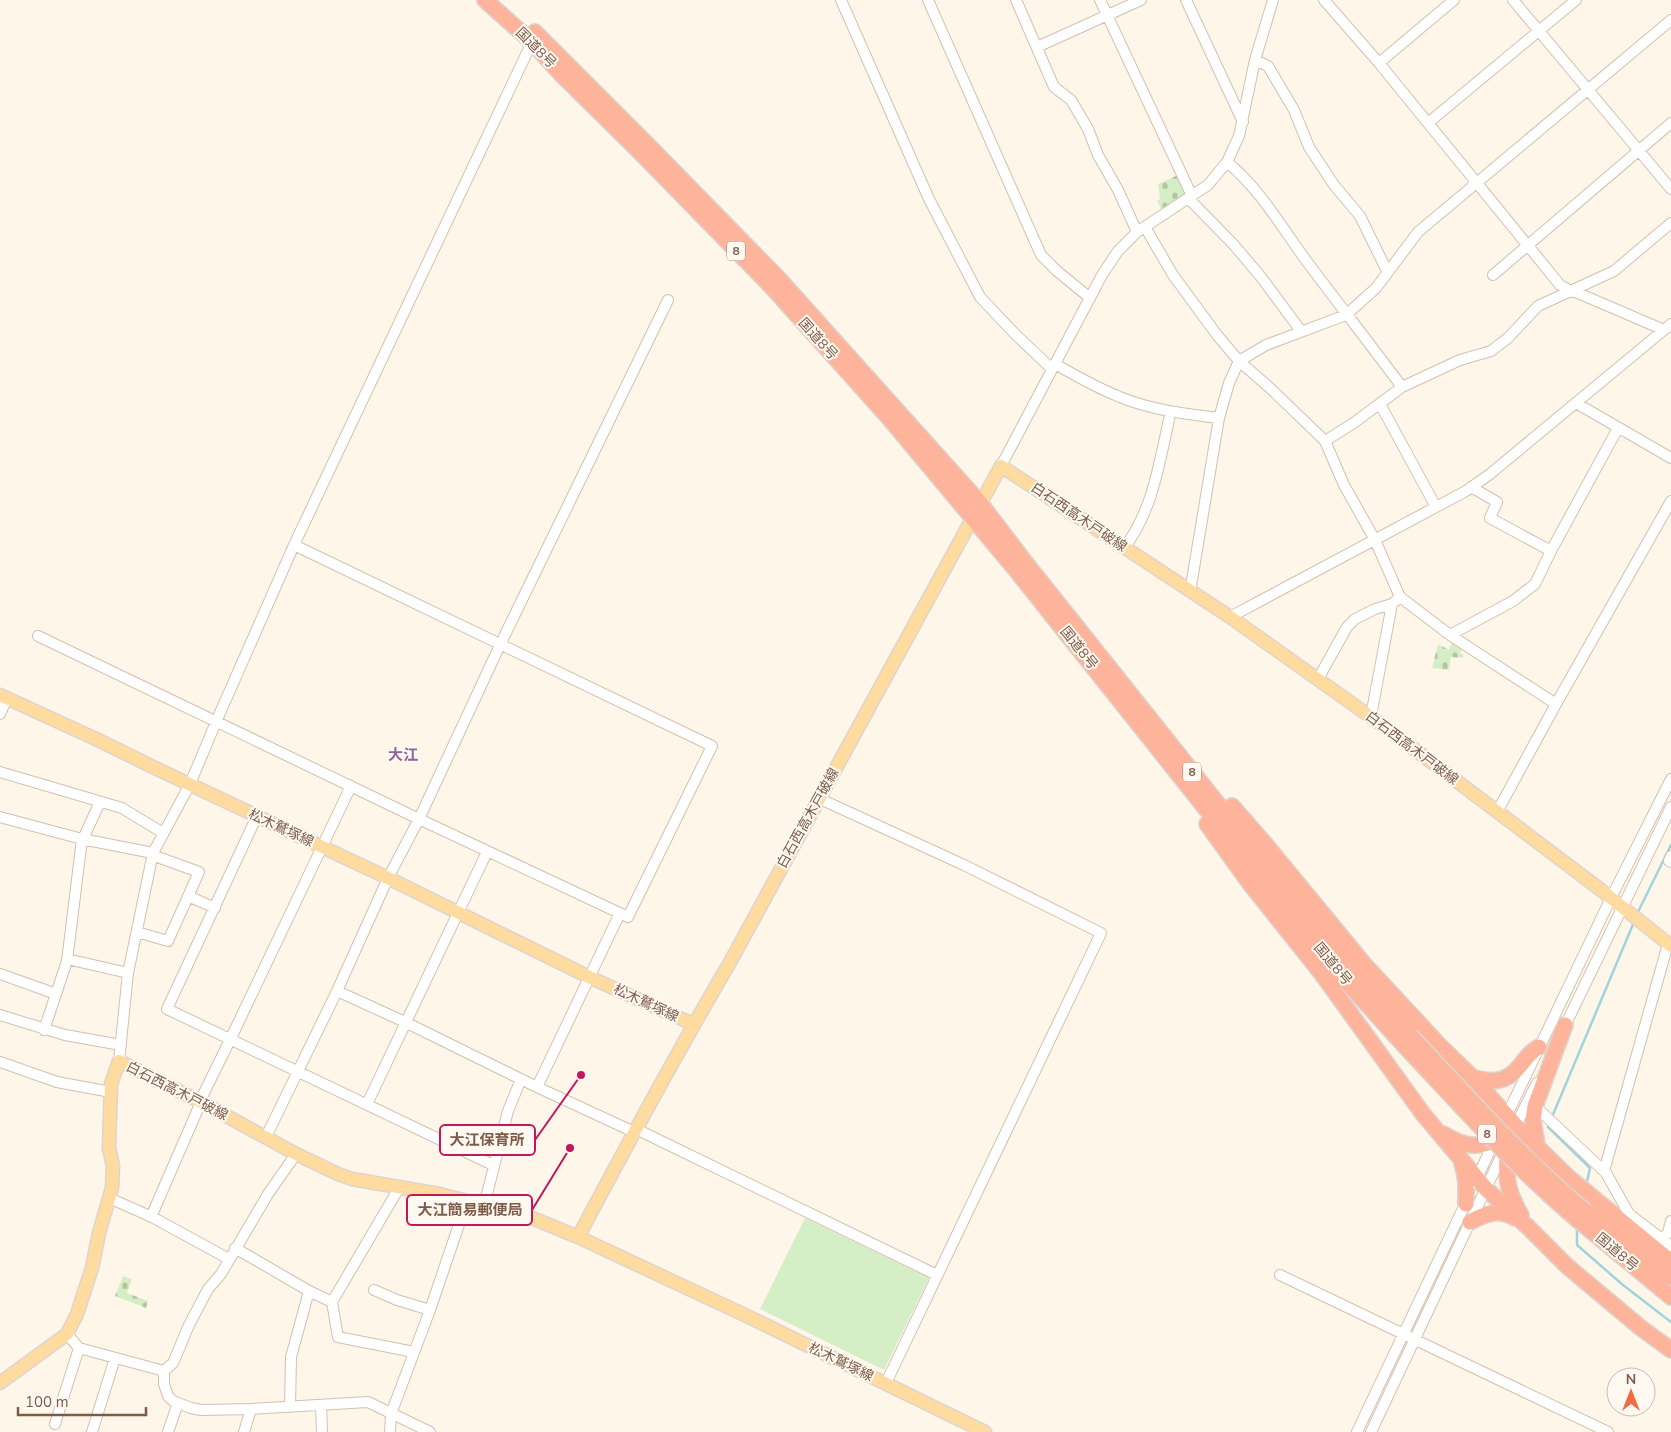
<svg xmlns="http://www.w3.org/2000/svg" width="1671" height="1432" font-family="'Nunito Sans','Noto Sans JP',sans-serif">
<defs>
<pattern id="cemetery-stones" width="16" height="16" patternUnits="userSpaceOnUse" patternTransform="scale(1.25)"><rect width="16" height="16" fill="#d6eec5"/><path d="M2 7V4a2 2 0 0 1 4 0v3zM10 15v-3a2 2 0 0 1 4 0v3z" fill="#b3c4a2"/></pattern>
</defs>
<rect width="100%" height="100%" fill="#fef6e9"/>
<path fill="#d6eec5" d="M805 1218 929 1278 884 1370 760 1309Z"/>
<path fill="url(#cemetery-stones)" d="M1178 175 1186 194 1161 209 1157 201 1160 199 1158 184Z
M1452 642 1463 648 1460 653 1464 656 1462 658 1451 657 1449 670 1432 668 1438 644 1449 650Z
M123 1276 132 1279 127 1293 148 1301 146 1308 115 1296Z"/>
<g fill="none" stroke-linecap="round" stroke-linejoin="round">
<path stroke="#a0d4dd" stroke-width="2.5" d="M1637 914 1671 845
M1552 1117 1634 922
M1549 1125 1548 1127 1590 1168 1586 1186
M1577 1226V1245L1623 1285 1671 1322"/>
<defs>
<path id="minor" d="M841 0 929 199 980 297 1015 334 1052 369
M928 0 1041 255 1057 271 1090 298
M1016 0 1054 87 1071 100 1088 129 1098 155 1118 190 1137 232
M1100 0 1192 196
M1186 0 1243 122
M1324 0 1379 63 1560 285 1569 290 1578 293 1664 330
M1513 0 1671 189
M1037 47 1141 0
M1255 60 1268 66 1294 110 1309 147 1334 185 1360 216 1387 271
M1379 63 1454 0
M1428 123 1576 0
M1227 162C1259 188 1281 226 1305 259 1337 302 1370 344 1402 387
M1188 198 1234 245 1261 277 1301 331
M1145 227 1173 275 1217 335 1239 361 1270 388 1325 441 1344 485 1375 540 1400 597 1450 635 1556 704
M1493 275 1671 123
M1055 364C1076 376 1097 388 1120 397 1151 410 1186 414 1219 418
M1576 403 1671 458
M1380 404 1436 507
M1325 441 1355 422 1402 387 1460 360 1491 351 1508 338 1538 306 1614 271 1671 223
M1001 466 1102 275 1118 251 1137 232 1208 185 1227 162 1239 136 1255 60 1273 0
M1471 487 1497 502 1490 518 1551 551
M1124 548C1154 510 1160 457 1171 411
M1190 592 1219 418 1229 383 1239 361 1266 345 1346 315 1376 288 1418 232 1671 20
M1230 617 1466 491 1490 474 1671 324
M1450 635 1513 601 1535 584 1551 551 1618 428
M38 636 419 819 628 917 712 746 294 545
M1318 679 1347 627 1355 619 1375 609 1392 604 1400 597
M0 714 7 698
M1371 716 1392 604
M0 772 122 808 163 833
M818 798 964 865 1101 933 886 1383
M1497 812 1556 704 1671 501
M257 816 167 1009 493 1165
M0 817 82 839 153 853
M83 839 100 802
M1671 856 1669 861 1671 862
M188 896 215 908
M137 932 168 941 199 872 152 855
M67 959 128 973
M0 974 56 994
M337 991 405 1022 537 1087 634 1132
M0 1015 65 1035 121 1045
M44 1030 67 961 82 839
M1563 1030 1671 807
M119 1061 128 973 153 853 190 784 216 722 294 545 532 42
M0 1062 57 1082 111 1092
M537 1087 620 913
M200 1101 230 1040 351 786
M367 1104 487 852
M1535 1106 1606 1173 1629 1214 1671 1246
M1505 1119 1611 898 1671 779
M636 1129 937 1275
M1513 1131 1537 1083
M266 1137 337 991 388 878 419 819 500 645 668 300
M296 1154 268 1194 221 1274 208 1289 189 1325 173 1363 164 1371V1384L168 1396 173 1401 191 1408 201 1410 251 1409 368 1402 430 1432
M1604 1171 1668 944
M1475 1183 1495 1139
M109 1198 152 1217 229 1259
M485 1202 508 1111 521 1079
M151 1217 201 1102
M1661 1239 1668 1233 1671 1221
M235 1248 309 1291 332 1302 399 1188
M1280 1275 1608 1432
M374 1290 397 1300 430 1310
M332 1302 338 1337 414 1352
M67 1334 79 1348 164 1371
M321 1405 322 1432
M290 1407 291 1357 309 1291
M55 1424 79 1348
M92 1432 115 1358
M168 1432 178 1403
M244 1432 251 1409
M390 1432 391 1414 430 1310 467 1201
M1357 1432 1468 1198
M1371 1432 1505 1148"/>
<path id="major" d="M0 695 98 740 153 767 388 878 589 977 693 1024
M578 1237C627 1145 676 1054 729 964L1001 466 1230 617 1385 727 1601 890 1671 946
M0 1383 67 1334 77 1314 92 1268 99 1233 112 1188 113 1166 109 1148 111 1084 119 1061 201 1102 296 1154 338 1174 352 1179 439 1194 467 1201 485 1202 520 1213 578 1237 749 1317 985 1432"/>
<path id="highway" d="M485 0 532 42 561 74 639 151 771 286 889 418 1016 570 1280 902 1345 980 1402 1043
M535 32 647 144 779 279 980 503 1025 562 1261 858 1389 1012 1411 1036
M1232 806 1266 845 1364 964 1441 1047 1472 1077 1516 1126 1568 1177 1671 1262
M1207 824 1251 885 1322 974 1423 1114 1486 1189 1528 1227 1567 1266 1641 1328 1671 1350
M1472 1077C1491 1083 1506 1083 1519 1067 1526 1059 1529 1052 1539 1047
M1443 1134C1466 1148 1482 1150 1504 1134
M1507 1144C1506 1175 1505 1188 1521 1215
M1537 1145 1533 1120 1535 1106 1565 1025
M1462 1164C1467 1177 1466 1190 1466 1204
M1585 1211 1671 1277
M1578 1220 1671 1297
M1470 1222C1485 1214 1499 1208 1515 1218"/>
</defs>
<use href="#minor" stroke="#d4bfaf" stroke-width="12"/>
<use href="#major" stroke="#ddd4d0" stroke-width="15"/>
<use href="#highway" stroke="#ddd4d0" stroke-width="18"/>
<use href="#minor" stroke="#fff" stroke-width="10"/>
<use href="#major" stroke="#ffdb9f" stroke-width="12"/>
<use href="#highway" stroke="#fdb49b" stroke-width="15"/>
<defs>
<path id="highway-bridge" d="M1411 1036C1467 1096 1522 1158 1585 1211
M1402 1043C1459 1104 1514 1166 1578 1220"/>
</defs>
<use href="#highway-bridge" stroke="#ddd4d0" stroke-width="18" stroke-linecap="butt"/>
<use href="#highway-bridge" stroke="#fdb49b" stroke-width="15"/>
</g>
<g text-anchor="middle" dominant-baseline="central" stroke-width="4" stroke-linejoin="round" paint-order="stroke">
<g fill="#fff9f1" stroke="#a38a7b" stroke-width="1">
<rect x="727" y="241.5" width="18" height="19" rx="4"/>
<rect x="1183" y="762.5" width="18" height="19" rx="4"/>
<rect x="1478" y="1124.5" width="18" height="19" rx="4"/>
</g>
<g font-size="12" font-weight="bold" fill="#7c5b49">
<text x="736" y="251">8</text>
<text x="1192" y="772">8</text>
<text x="1487" y="1134">8</text>
</g>
<g font-size="14" fill="#7c5b49" stroke="#fff9f1">
<text transform="translate(536 48) rotate(45)">国道8号</text>
<text transform="translate(818 339) rotate(48)">国道8号</text>
<text transform="translate(1079 517) rotate(34)">白石西高木戸破線</text>
<text transform="translate(1079 648) rotate(51)">国道8号</text>
<text transform="translate(1412 748) rotate(37)">白石西高木戸破線</text>
<text transform="translate(808 818) rotate(-61)">白石西高木戸破線</text>
<text transform="translate(281 828) rotate(25)">松木鷲塚線</text>
<text transform="translate(1333 964) rotate(50)">国道8号</text>
<text transform="translate(646 1003) rotate(25)">松木鷲塚線</text>
<text transform="translate(177 1091) rotate(27)">白石西高木戸破線</text>
<text transform="translate(1617 1252) rotate(40)">国道8号</text>
<text transform="translate(841 1362) rotate(26)">松木鷲塚線</text>
</g>
<g font-size="15" font-weight="bold" fill="#8b659e" stroke="#fff9f1">
<text x="403" y="755">大江</text>
</g>
</g>
<path fill="none" stroke="#c2185b" stroke-width="2" d="M581 1075L535 1140M570 1148L532 1210"/>
<g fill="#c2185b" stroke="#fff9f1" stroke-width="2">
<circle cx="581" cy="1075" r="5"/>
<circle cx="570" cy="1148" r="5"/>
</g>
<g fill="#fff9f1" stroke="#c2185b" stroke-width="2">
<rect x="440" y="1125" width="95" height="30" rx="5"/>
<rect x="407" y="1195" width="125" height="30" rx="5"/>
</g>
<g font-size="15" text-anchor="middle" font-weight="bold" fill="#7c5b49">
<text x="487" y="1145">大江保育所</text>
<text x="470" y="1215">大江簡易郵便局</text>
</g>
<g transform="translate(1631 1392)"><circle r="24" fill="#fff9f1" stroke="#cbbaae"/>
<path d="M0-4L9 19L0 12L-9 19Z" fill="#f16b45"/>
<text y="-8" font-size="14" font-weight="bold" text-anchor="middle" fill="#7c5b49">N</text>
</g>
<path d="M18 1407v8h128v-8" fill="none" stroke="#7c5b49" stroke-width="2.5"/>
<text x="25" y="1407" font-size="15" fill="#7c5b49" stroke="#fff9f1" stroke-width="4" paint-order="stroke">100 m</text>
</svg>
